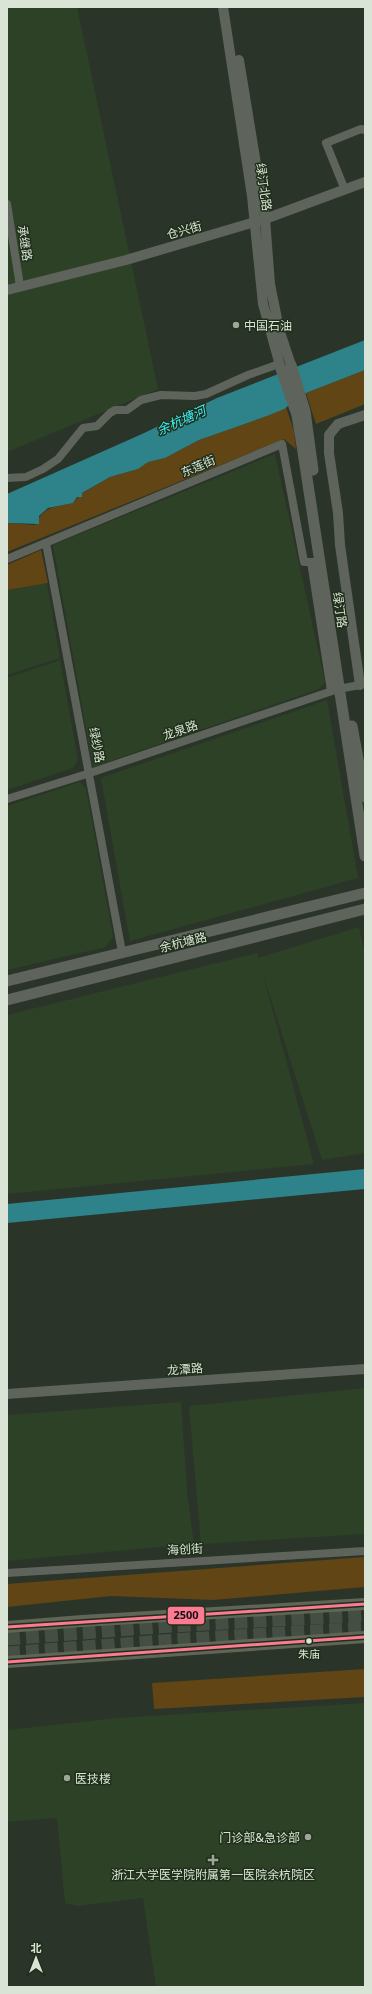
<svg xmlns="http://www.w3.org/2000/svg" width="372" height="1994" font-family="'Noto Sans','Noto Sans SC',sans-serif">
<rect width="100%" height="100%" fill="#2b3429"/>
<path fill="#2d4127" d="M7 7H77L158 389 7 452Z
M275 454 325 682 319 689 93 767 53 545Z
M47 583 60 658 7 675V590Z
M60 660 78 760 73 768 7 790V678Z
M327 700 358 878 130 941 101 778Z
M80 782 86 789 113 936 106 947 7 970V806Z
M359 927 365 954V1153L322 1160 262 971 314 1164 7 1194V1015L257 953 258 958Z
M365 1388V1534L201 1544 189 1406Z
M181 1402 187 1491 194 1544 7 1561V1415Z
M365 1703V1987H156L143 1898 77 1906 65 1903 57 1818 7 1822V1730L118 1718Z"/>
<path fill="#614515" d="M365 370V404L316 424 306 393Z
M286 407 294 431 296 449 284 439 7 552V523L35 525C44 506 54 507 73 503L81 494 110 477 138 469 147 462 165 458 199 440 267 416Z
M41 550 48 583 7 590V565Z
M365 1557V1587L213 1600 111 1596 7 1607V1584Z
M365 1669V1697L154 1709 152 1683Z"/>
<path fill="#2d8389" d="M365 340V370L306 393 284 409 267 416 199 440 165 458 148 462 138 469 110 477 82 493V497H77L73 503 48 508 39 516V524L7 523V494L142 434 217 398Z
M365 1169V1189L7 1223V1204Z"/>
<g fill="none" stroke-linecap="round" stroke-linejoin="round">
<path stroke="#454e43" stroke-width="13" stroke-dasharray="13 6" stroke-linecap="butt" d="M7 1639 172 1626 365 1615
M7 1653 187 1639 365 1628"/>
<path stroke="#5e645c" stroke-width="8" d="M345 190 326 143 361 129 365 130
M7 204 20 286
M7 478 26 477 43 469 58 459 83 428 97 426 110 413 115 410H127L141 400 161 395 195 396 206 394 248 375 279 364
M46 543 122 952
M7 559 282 444 304 562H320
M311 562 331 691
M7 799 90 773 338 689 360 685
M7 1573 365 1551"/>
<path stroke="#5e645c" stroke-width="10" d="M223 7 252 196 263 304 281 369
M239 60 265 219 270 284 279 329 291 365
M7 290 126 260 265 219 365 182
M360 685 340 545 338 513 329 453V435L338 424 365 415
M7 1394 365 1369"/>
<path stroke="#5e645c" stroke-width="11" d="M291 365 305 411 313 470
M281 369 297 415 301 439 365 856
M352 726 365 797
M7 981 365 893
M7 1000 365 909"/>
<path stroke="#606558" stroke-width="12" d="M7 1627 82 1621 365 1604
M7 1662 365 1637"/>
<defs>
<path id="bus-1" d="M7 1627 365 1604
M7 1662 365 1637"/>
</defs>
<use href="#bus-1" stroke="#1f2f1a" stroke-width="6"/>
<use href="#bus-1" stroke="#fe7a93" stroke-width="3"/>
</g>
<g fill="#9ca699" stroke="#1f2f1a" stroke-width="1.5">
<circle cx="236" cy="325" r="4"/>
<circle cx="67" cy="1778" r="4"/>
<circle cx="308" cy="1837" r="4"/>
<path d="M211 1854h4v4h4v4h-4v4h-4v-4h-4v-4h4z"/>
</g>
<circle fill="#d9e3d6" stroke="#1f2f1a" stroke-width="1.5" cx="309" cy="1641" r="3.5"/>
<g text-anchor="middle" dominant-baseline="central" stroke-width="3" stroke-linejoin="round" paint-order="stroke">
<g font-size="11" fill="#d9e3d6" stroke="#1f2f1a">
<text x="309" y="1653">朱庙</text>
</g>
<g font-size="12" fill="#d9e3d6" stroke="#1f2f1a">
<text transform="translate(264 187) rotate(82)">绿汀北路</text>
<text transform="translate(184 230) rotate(-16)">仓兴街</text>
<text transform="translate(25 243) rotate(81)">承继路</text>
<text transform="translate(198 466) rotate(-23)">东莲街</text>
<text transform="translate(340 610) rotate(82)">绿汀路</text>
<text transform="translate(180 730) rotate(-19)">龙泉路</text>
<text transform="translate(97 745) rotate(79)">绿纱路</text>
<text transform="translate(183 942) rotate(-14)">余杭塘路</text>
<text transform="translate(185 1369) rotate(-4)">龙潭路</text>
<text transform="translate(185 1549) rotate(-3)">海创街</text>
</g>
<g font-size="12" fill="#d9e3d6" stroke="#1f2f1a" text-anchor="start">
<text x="244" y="325">中国石油</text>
<text x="75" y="1778">医技楼</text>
<text x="300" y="1837" text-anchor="end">门诊部&amp;急诊部</text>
<text x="213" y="1874" text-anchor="middle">浙江大学医学院附属第一医院余杭院区</text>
</g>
<g font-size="13" font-style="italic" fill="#3ceffc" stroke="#1f2f1a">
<text transform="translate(181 420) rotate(-24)">余杭塘河</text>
</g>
</g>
<rect stroke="#1f2f1a" stroke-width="1.5" x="167" y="1606" width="38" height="19" rx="4" fill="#fe7a93"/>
<g font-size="11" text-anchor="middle" font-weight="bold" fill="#111">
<text x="186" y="1619">2500</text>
</g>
<rect width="372" height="1994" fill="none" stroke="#d9e3d6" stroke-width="16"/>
<g transform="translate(36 1958)" stroke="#1f2f1a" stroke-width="3" paint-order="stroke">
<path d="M0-3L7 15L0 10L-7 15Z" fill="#d9e3d6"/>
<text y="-6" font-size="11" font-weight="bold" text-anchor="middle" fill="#d9e3d6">北</text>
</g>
</svg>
